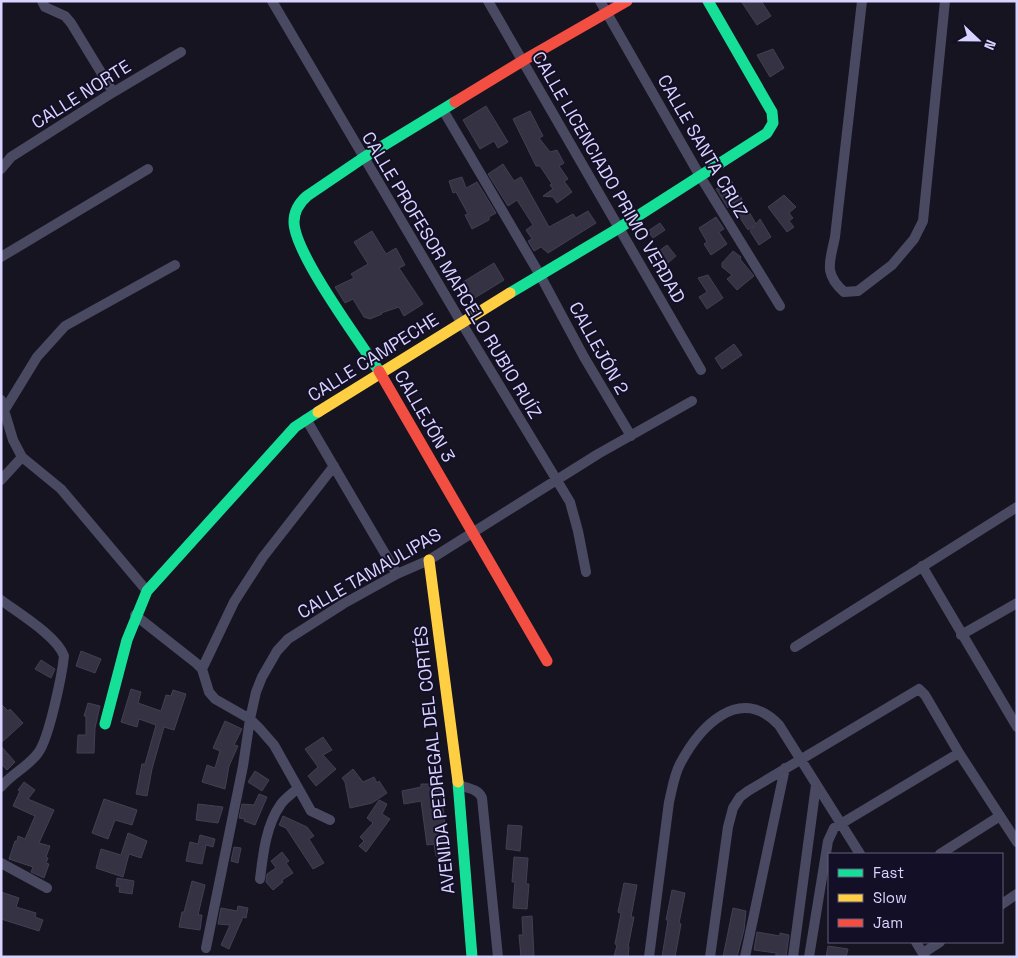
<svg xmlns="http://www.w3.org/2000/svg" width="1018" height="958" font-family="'Space Grotesk',sans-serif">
<rect width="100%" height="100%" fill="#161421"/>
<path fill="#343243" stroke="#433f54" d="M741 1H761L771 16 757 25Z
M773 49 784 68 770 77 757 55Z
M486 106 508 142 498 148 494 141 480 149 463 120Z
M530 111 543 136 539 138 550 152 557 150 564 163 559 166 568 179 564 181 572 192 557 203 553 197 543 196 553 189 550 185 552 184 540 166H536L513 119Z
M503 164 514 181 521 177 549 227 573 214 576 218 588 211 596 223 548 253 541 247 534 251 528 241 532 239 526 230 533 225 517 200 508 206 488 174Z
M462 177 466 188 477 182 496 213 489 217V220L472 229 465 215 468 214 456 192 453 193 449 181Z
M731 180 756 224 760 219 771 237 759 245 750 231 754 226 748 230 738 215 736 216 730 206 728 208 716 189Z
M784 195 796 207 789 213 793 218 789 221 794 227 787 232 768 207Z
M716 217 724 229 719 232 727 244 711 255 704 244 707 242 699 228Z
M660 223 665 230 653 238 648 231Z
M372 231 386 254 396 248 405 265 399 268 423 304 404 316 399 307 381 313 382 314 370 319 364 317 353 299 345 303 335 287 354 278 351 274 368 264 354 242Z
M667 245 676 256 662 268 655 259 660 255 659 251Z
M733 251 741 257 740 259 754 276 737 290 727 279 732 275 722 267V263Z
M494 263 504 280 473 299 463 282Z
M708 275 723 298 707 309 699 297 707 292 698 278Z
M734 344 742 355 722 369 715 358Z
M81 651 101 659 95 673 76 666Z
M41 660 55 669 51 678 35 669Z
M131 689 141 692 138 703 161 711 166 695 171 696 173 690 186 694 174 730 164 727 152 769 147 796 136 794 142 764H145L156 725 139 719 137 727 121 722Z
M88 703 100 706 95 728 94 753H77L78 735H86V716H84Z
M1 704 8 711 10 709 23 723 1 743Z
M225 721 242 729 234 745 238 746 229 766 225 789 202 782 207 765 215 768 220 751 213 748Z
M323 737 332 750 323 755 336 769 316 786 308 776 318 767 305 749Z
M1 746 15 762 7 770 1 764Z
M353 769 363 782 374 777 377 783 379 781 387 793 372 803 350 808 345 782 342 778Z
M255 771 269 780 262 791 248 782Z
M24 782 35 790 28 799 54 810 39 843 50 846 46 857 48 858 46 863 49 864 44 878 31 872 33 867 9 859 15 841H17L18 836 25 839 35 816 13 806 20 791 18 790Z
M421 784H443V807L448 855 436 856 434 844 427 845 421 801 404 804 402 791 421 787Z
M259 794 267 797 255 825 244 821 245 819 239 818 242 804 254 805Z
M104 799 137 810 132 825 115 820 108 839 92 833Z
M379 800 387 804 382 814 390 819 366 852 359 846 364 841 360 837 373 823 367 818Z
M198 804 223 807 218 823 196 820Z
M283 816 307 827 314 836 309 839 324 863 313 869 286 828 279 825Z
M508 825 522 826 520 851 506 849Z
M128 833 147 841 141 858 129 854 123 877 96 868 101 849 121 855Z
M200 835 215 839 213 847 206 845 202 864 186 861 190 842 198 844Z
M234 847 241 848 238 863 231 861Z
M282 852 289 861 286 863 293 873 282 880 283 882 273 890 266 882 267 874 276 868 271 861Z
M514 857 528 858 526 884H529L527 909 513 908 515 882H512Z
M117 878 134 881 132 894 119 892 120 887 116 886Z
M192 881 205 885 198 915H202L200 930 179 927 182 912H184Z
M624 883 637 885 631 917H634L628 947H629L628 957H614L617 945 615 944 621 913 618 912Z
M672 890 685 893 679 923 681 924 675 957H662L668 920H666Z
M1 892 19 898 16 907 36 913 35 917 43 920 39 931 1 919Z
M238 906 248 908 246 918 243 917 229 949 221 945 230 925 218 924 221 908 237 911Z
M733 908 746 911 744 930 737 957H723Z
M532 916 534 957H521L519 935H523L522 917Z
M757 932 780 936V933L789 935 786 957H776V953L754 950Z
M828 946 848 949 846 957H826Z"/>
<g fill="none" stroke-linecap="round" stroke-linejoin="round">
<path stroke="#4a4962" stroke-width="10" d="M42 1 45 7 65 16 71 23 113 92
M272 1 461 322 570 502 578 531 586 572
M488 1 701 370
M600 1 700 176 780 306
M862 1 835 237C830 262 823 273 844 292L858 291 892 265 914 239 923 221 945 1
M443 110 540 275 584 357 631 436
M1 169 11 157 107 96 181 52
M1 257 148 169
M1 400 13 440 22 457 61 489 147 591
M4 411 37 357 65 326 175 265
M306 419 397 574
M1 480 22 457
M922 566 1017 727
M1 600C18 613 57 636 64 656 62 675 49 739 38 753 28 767 11 774 1 787
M135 615 196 663 202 669 209 692 215 699 250 719 260 729 274 745 311 811 330 820
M961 635 1017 603
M795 647 1017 507
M202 669 234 602 263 557 334 466
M458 785C467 788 479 789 482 798L498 957
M940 854 1000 816
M1 863 47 888
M260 879C263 854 266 825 281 804 285 798 293 793 298 788
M1002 904 1017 894
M916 942 925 957
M206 948 243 766 250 719 256 692 262 677 277 651 288 639 343 604 397 574 429 560 598 454 692 401
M923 953 940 942
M649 957 669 802C672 790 674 775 680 764 699 728 739 683 779 725L860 854
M710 957 728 827 733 808 740 797 748 791 919 689 925 695 959 753 1017 842
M745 957 785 768
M793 957 816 785
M809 957 828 841 834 828 959 753"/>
<path stroke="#16e098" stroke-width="11" d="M510 293 619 228 767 133 773 123 772 112 708 1
M379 371C360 342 294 253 294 222 294 211 299 203 307 196L363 158 455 102
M105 724 127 640 147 591 295 427 318 412
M458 782 472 957"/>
<path stroke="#ffcf43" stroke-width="11" d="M318 412 510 293
M429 560 458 782"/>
<path stroke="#f24e42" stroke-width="11" d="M455 102 524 60 627 1
M379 371 547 661"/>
</g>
<g text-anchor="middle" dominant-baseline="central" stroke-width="4" stroke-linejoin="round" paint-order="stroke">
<g font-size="18" fill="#d9d4ff" stroke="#130f26">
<text transform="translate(81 94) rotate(-32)">CALLE NORTE</text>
<text transform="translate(703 146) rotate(60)">CALLE SANTA CRUZ</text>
<text transform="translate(609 177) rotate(60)">CALLE LICENCIADO PRIMO VERDAD</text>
<text transform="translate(452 275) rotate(59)">CALLE PROFESOR MARCELO RUBIO RUÍZ</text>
<text transform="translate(599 348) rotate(61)">CALLEJÓN 2</text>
<text transform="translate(373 357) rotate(-32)">CALLE CAMPECHE</text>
<text transform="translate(425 416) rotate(60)">CALLEJÓN 3</text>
<text transform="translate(369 573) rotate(-30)">CALLE TAMAULIPAS</text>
<text transform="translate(434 760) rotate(-96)">AVENIDA PEDREGAL DEL CORTÉS</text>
</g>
</g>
<rect width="1018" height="958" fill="none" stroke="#d9d4ff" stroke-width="5"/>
<rect x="828" y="853" width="175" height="90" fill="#130f26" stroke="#625e7d"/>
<rect x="838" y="869" width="25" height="8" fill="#16e098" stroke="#625e7d"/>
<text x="873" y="878" font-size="15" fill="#d9d4ff">Fast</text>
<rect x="838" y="894" width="25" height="8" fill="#ffcf43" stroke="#625e7d"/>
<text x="873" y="903" font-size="15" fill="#d9d4ff">Slow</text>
<rect x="838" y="919" width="25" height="8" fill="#f24e42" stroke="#625e7d"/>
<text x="873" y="928" font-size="15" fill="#d9d4ff">Jam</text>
<g transform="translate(978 40) rotate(112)" stroke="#130f26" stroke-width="4" paint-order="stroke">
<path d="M0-4L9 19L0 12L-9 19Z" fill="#d9d4ff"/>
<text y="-8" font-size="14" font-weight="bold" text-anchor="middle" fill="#d9d4ff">N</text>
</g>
</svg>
